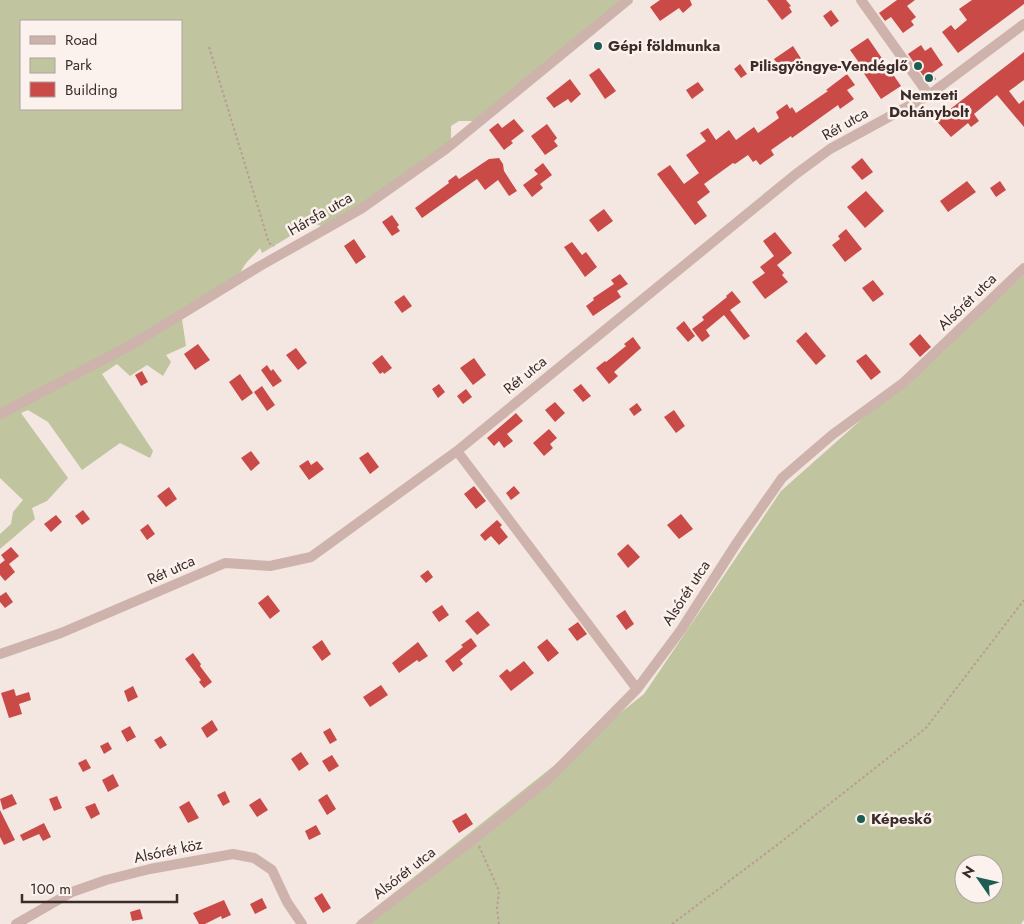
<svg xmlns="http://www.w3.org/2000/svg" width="1024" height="924" font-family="Jost,sans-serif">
<rect width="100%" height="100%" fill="#f4e6e0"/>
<path fill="#c0c49f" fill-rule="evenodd" d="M0 0H625L474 121H459L451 126V142L328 228 312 223 262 253 260 248C251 259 242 264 239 278L181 313 186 346 166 355 171 362 163 376 147 365 130 376 117 364 102 374 153 451 150 458 120 443 82 470 48 422 28 410 21 413 68 478 47 501 32 508 35 519 0 549V534L11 524 13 512 23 500 0 478ZM21 21H181V109H21Z
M1024 275V920L1021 924H355L644 694 781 491ZM964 864H994V894H964Z"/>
<path fill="#ca4a48" d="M660 0H690L692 5 683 13 679 8 660 21 650 7Z
M767 0H786L791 6 789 7 792 12 782 20Z
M897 0H915L907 6 916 17 911 21 914 25 903 33 891 17 885 21 879 13Z
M972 0H1024V4L958 53 942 32 951 25 955 30 967 20 959 9Z
M831 10 839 21 831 27 823 16Z
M868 38 901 86 881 99 863 72 865 71 850 50Z
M921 45 925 51 931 47 943 65 932 73 936 79 929 84 908 54Z
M793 46 802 60 784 74 774 59Z
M1024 52V80L1009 91 1019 104 1024 100V127L997 95 974 114 979 121 971 127 968 123 951 137 936 120Z
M740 64 747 74 741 78 734 69Z
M599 68 616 91 605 99 589 75Z
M847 74 855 85 847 90 854 99 840 109 838 105 792 138 791 136 771 150 774 155 760 165 756 160 753 162 748 155 735 164 733 163 704 184 710 192 697 202 707 216 695 225 657 174 670 165 684 184 699 173 686 155 706 141 700 133 708 128 716 140 729 130 736 140 754 127 758 133 779 118 776 112 787 104 790 109 792 107 796 113 828 91 826 90Z
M570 79 581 94 571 103 568 99 554 108 546 98Z
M698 82 704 90 692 99 686 90Z
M514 119 524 131 511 141 513 143 504 150 489 130 498 123 502 128Z
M547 124 557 138 554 141 558 146 545 155 531 136Z
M499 158 503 164 504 171 517 191 509 196 498 180 485 190 477 179 422 218 415 208 449 183 448 181 456 175 459 179 489 159Z
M862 158 873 172 862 180 851 167Z
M543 163 552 175 540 184 543 188 532 197 523 185 538 174 534 170Z
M967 181 976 192 948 212 940 201Z
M1000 181 1006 190 996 197 990 188Z
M866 191 884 211 865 228 847 207Z
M604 209 613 221 598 232 589 220Z
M392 215 399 225 397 227 400 231 392 236 382 222Z
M846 229 862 249 845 262 832 245 840 239 838 236Z
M775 232 792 253 777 265 784 273 782 275 788 282 765 299 752 282 765 273 760 267 774 256 763 241Z
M354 239 366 257 356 264 344 246Z
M572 242 582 255 586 252 597 267 585 277 564 247Z
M620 274 628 284 617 291 621 297 593 316 586 306 594 300 593 298 614 284 611 280Z
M873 280 884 294 873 302 862 288Z
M732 291 741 302 730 310 750 336 744 340 724 315 706 330 710 336 702 342 692 329 704 320 702 317 727 297 726 296Z
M404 295 412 306 402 313 394 302Z
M684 321 695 336 688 342 676 328Z
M806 332 826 356 816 365 796 341Z
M920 334 931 347 920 357 909 344Z
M633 337 641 348 614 372 618 376 609 384 596 368 605 361 606 362 626 346 624 344Z
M198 344 210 360 195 370 184 354Z
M296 348 307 363 298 370 286 355Z
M866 354 881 372 871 380 856 361Z
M382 355 392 368 384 374 383 372 380 374 372 363Z
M474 358 486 375 473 385 460 368Z
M267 365 271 371 273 369 282 381 273 387 261 370Z
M142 371 148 382 141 386 135 375Z
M240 374 253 393 242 401 229 382Z
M439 384 445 392 438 398 432 389Z
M581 384 591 396 583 402 573 390Z
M262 386 275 405 267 411 254 392Z
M466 389 472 397 463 404 457 396Z
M555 402 565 413 555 422 545 410Z
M637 403 642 410 634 416 629 409Z
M674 410 685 426 676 433 664 417Z
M516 413 523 421 507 434 513 441 504 448 499 441 494 446 487 438Z
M549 429 557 438 550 444 553 448 544 456 533 443Z
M251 451 260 463 251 471 241 458Z
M368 452 379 467 370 474 359 458Z
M308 460 311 465 317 461 324 469 309 480 299 466Z
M474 486 486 501 476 509 464 494Z
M514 486 520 493 511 500 506 493Z
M169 487 177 499 166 507 157 496Z
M83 510 90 519 82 525 75 516Z
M681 514 693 529 679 539 667 525Z
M56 515 62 522 51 532 44 524Z
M497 520 502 525 500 527 508 537 499 545 491 536 485 541 480 535Z
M148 524 155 534 147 540 140 530Z
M628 544 640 557 628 568 617 554Z
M11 547 19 556 9 564 15 572 5 581 0 575V564L5 560 7 563 1 555Z
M428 570 433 577 426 583 420 576Z
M6 592 13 602 5 608 0 602V596Z
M268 595 280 611 270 619 258 603Z
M442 605 449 615 439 622 432 612Z
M625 610 634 624 626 630 616 616Z
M478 611 490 625 477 635 465 621Z
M578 622 587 634 577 641 568 629Z
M471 638 477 646 460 660 463 664 453 672 445 661 463 647 461 645Z
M547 639 559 653 548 662 537 647Z
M322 640 331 654 322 661 312 647Z
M418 642 428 656 419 662 417 660 399 673 392 663Z
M193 653 201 664 200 666 212 682 204 688 199 682 201 680 185 659Z
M524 661 534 673 511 691 499 676 507 669 510 672Z
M381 685 388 695 370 707 363 697Z
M133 686 138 697 128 702 124 691Z
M14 689 16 696 29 692 31 700 19 704 22 714 9 718 1 693Z
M212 720 218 730 207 738 201 728Z
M130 726 136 737 127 742 121 731Z
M330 728 337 740 330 744 323 732Z
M161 736 167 745 160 749 154 740Z
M108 742 112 749 104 754 100 746Z
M301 752 309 764 299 771 291 759Z
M332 755 339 766 329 772 322 761Z
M86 759 91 768 83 772 78 763Z
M113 774 119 786 108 792 102 780Z
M225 791 230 802 223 806 217 795Z
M12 794 17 804 3 810 0 799Z
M327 794 336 809 327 815 318 800Z
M57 796 62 808 54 811 49 799Z
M260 798 268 810 257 817 249 805Z
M189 801 199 818 188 823 179 807Z
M95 803 100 814 91 819 85 807Z
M0 810 15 840 4 845 0 837Z
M466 813 473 824 459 833 452 821Z
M44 823 51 837 43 841 39 834 23 841 20 835Z
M316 825 321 834 309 840 305 831Z
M322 893 331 908 323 913 314 898Z
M262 898 267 908 255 914 250 904Z
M224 900 231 915 222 919 221 916 205 924H199L193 913Z
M140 909 143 919 132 921 130 912Z"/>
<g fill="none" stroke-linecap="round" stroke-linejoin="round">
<path stroke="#b99c95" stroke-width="2" stroke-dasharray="2.5 2.5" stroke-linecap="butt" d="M209 47 269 243 274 246
M479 846 499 891 497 909 499 924
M672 924 781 842 926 728 1024 600"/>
<path stroke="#cdb3ab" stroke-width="10" d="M861 0 929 95
M0 414 133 344 260 266 361 209 446 149 628 0
M457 451 637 689
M0 654 61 633 225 563 270 566 311 557 457 451 796 174 830 149 929 95 1024 24
M16 924 72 892 106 880 150 869 233 854 254 858 272 870 287 902 302 924
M362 924 475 838 546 781 637 689 681 630 738 541 782 478 832 435 903 383 1024 268"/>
</g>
<g fill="#1d5e54" stroke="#fbf1ed" stroke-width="2">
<circle cx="598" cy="46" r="5"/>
<circle cx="918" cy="66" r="5"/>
<circle cx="929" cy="78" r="5"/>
<circle cx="861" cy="819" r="5"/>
</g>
<g text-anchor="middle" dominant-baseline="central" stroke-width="5" stroke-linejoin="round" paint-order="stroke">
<g font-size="15" font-weight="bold" fill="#3b2c2a" stroke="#fbf1ed" text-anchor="start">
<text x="608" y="46">Gépi földmunka</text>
<text x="908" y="66" text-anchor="end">Pilisgyöngye-Vendéglő</text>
<text x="929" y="95" text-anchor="middle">Nemzeti<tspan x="929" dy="17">Dohánybolt</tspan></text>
<text x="871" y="819">Képeskő</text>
</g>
<g font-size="15" fill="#3b2c2a" stroke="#fbf1ed">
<text transform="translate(845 124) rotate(-30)">Rét utca</text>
<text transform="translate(320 214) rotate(-30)">Hársfa utca</text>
<text transform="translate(967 302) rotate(-44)">Alsórét utca</text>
<text transform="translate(525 375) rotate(-39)">Rét utca</text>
<text transform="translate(171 570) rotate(-24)">Rét utca</text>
<text transform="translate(686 593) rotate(-57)">Alsórét utca</text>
<text transform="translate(168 851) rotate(-12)">Alsórét köz</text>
<text transform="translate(404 873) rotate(-38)">Alsórét utca</text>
</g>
</g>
<rect x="20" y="20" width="162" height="90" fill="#fbf1ed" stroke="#aea29f"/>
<rect x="30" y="36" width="25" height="8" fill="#cdb3ab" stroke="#aea29f"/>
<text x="65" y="45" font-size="15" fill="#3b2c2a">Road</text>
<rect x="30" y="58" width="25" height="15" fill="#c0c49f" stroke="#aea29f"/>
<text x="65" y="70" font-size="15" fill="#3b2c2a">Park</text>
<rect x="30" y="82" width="25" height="15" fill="#ca4a48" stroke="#aea29f"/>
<text x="65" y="95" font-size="15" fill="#3b2c2a">Building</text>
<g transform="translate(979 879) rotate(304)"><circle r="24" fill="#fbf1ed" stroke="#aea29f"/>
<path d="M0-4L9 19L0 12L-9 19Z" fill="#1d5e54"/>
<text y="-8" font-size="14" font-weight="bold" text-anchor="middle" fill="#3b2c2a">N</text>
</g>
<path d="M22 894v8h155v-8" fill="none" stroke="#3b2c2a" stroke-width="2.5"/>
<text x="30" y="894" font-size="15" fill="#3b2c2a" stroke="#fbf1ed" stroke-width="4" paint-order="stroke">100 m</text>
</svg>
